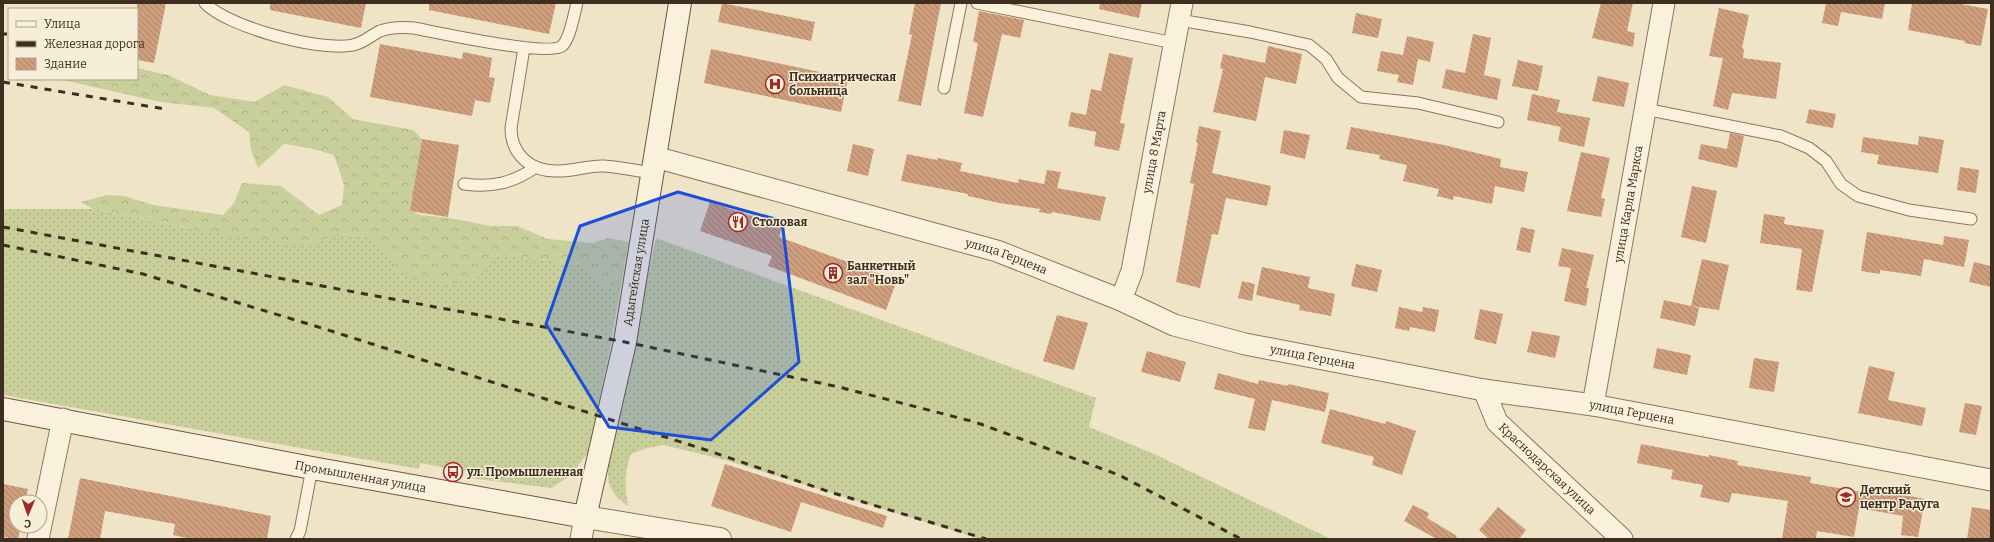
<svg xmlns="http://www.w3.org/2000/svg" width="1994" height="542" font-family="Bitter,serif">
<defs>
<pattern id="grass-dots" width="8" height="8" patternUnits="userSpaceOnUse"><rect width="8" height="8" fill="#c9cf9b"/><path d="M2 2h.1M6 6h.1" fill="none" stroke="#aeb285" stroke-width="1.8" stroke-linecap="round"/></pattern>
<pattern id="forest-crowns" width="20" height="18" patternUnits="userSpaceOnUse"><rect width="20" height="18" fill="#c9cf9b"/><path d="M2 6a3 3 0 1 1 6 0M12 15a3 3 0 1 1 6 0" fill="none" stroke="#aeb285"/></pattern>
<pattern id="building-back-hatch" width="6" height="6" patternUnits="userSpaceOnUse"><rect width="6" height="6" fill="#cf9f7d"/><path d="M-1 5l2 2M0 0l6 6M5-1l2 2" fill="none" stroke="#a98266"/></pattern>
</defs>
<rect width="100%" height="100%" fill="#f0e4c8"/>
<path fill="url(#grass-dots)" d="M3 209H93L189 228 338 234 370 237 393 258 391 268 473 280 494 254 581 264 602 288H613L619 272 624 268 609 354 588 453 570 476 551 488 469 478V472L420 463 419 469 3 395Z
M656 238 1096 398 1089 427 1152 453 1331 539H980L725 460 664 445 647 448 631 454C624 473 625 487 628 506 610 493 607 485 608 463Z"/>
<path fill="url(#forest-crowns)" d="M137 68 168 75 210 95 255 102 284 85 328 97 353 119 413 130 422 139 411 211 420 215 450 218 490 226H517L548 239 593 243 608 238 629 242 624 268 619 272 613 288H602L581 264 494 254C489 260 478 277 472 280 449 290 413 276 390 268L393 258 370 237 338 234 309 246 236 237 93 209 81 202 107 195 124 196 153 205 223 215 234 203 242 183 281 186 319 215 342 205 344 185 334 155 310 148 284 144 258 168 251 150 249 132 214 108 161 102 58 79H137Z"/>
<path fill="url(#building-back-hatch)" d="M137 3H166L154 63 137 60Z
M270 3H366L361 28 270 10Z
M429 3H556L549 34 429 10Z
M722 3 815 22 811 41 718 22Z
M915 3H941L921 106 898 101 912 35 909 34Z
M1100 3H1142L1139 18 1099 9Z
M1601 3H1633L1627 31 1635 33 1633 47 1592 38Z
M1826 3H1885L1882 19 1841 12 1838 26 1822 23Z
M1912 3H1956L1988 9 1981 46 1964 43 1965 41 1908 30Z
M1719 8 1749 15 1742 48 1744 49 1743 58 1781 63 1776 99 1732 93 1728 110 1713 106 1723 58 1709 56Z
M979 11 1024 20 1020 38 1002 34 983 117 964 113 978 43 973 42Z
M1356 13 1382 19 1378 38 1352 33Z
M1473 34 1491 38 1484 75 1501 79 1497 100 1442 88 1446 69 1465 73Z
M1407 36 1434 42 1430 62 1418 59 1413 85 1397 82 1399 75 1377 71 1381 51 1403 55Z
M380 44 462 59 463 52 492 58 489 77 495 78 490 103 475 100 472 116 370 97Z
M1268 46 1302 54 1296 84 1265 77 1256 121 1213 112 1223 69 1220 68 1223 54 1265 63Z
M711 49 848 78 841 112 704 83Z
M1109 53 1133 58 1120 123 1125 124 1119 151 1094 146 1096 132 1068 126 1071 112 1086 115 1091 89 1101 91Z
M1518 60 1543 66 1538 91 1512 86Z
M1598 76 1629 83 1624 107 1592 101Z
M1532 94 1560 100 1557 112 1590 118 1584 147 1558 141 1561 127 1527 120Z
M1809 109 1836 114 1833 128 1806 123Z
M1199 126 1221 131 1212 173 1271 186 1267 206 1226 198 1218 235 1212 234 1200 288 1176 282 1194 184 1190 183 1198 143 1196 142Z
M1351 127 1444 145 1501 159 1500 167 1528 172 1524 192 1495 186 1492 204 1454 196 1453 200 1437 196 1439 189 1403 181 1407 165 1379 159 1380 155 1346 149Z
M1284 130 1310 135 1305 159 1280 153Z
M1730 133 1744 136 1737 168 1698 159 1701 144 1727 149Z
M1919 136 1944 140 1938 173 1877 164 1879 155 1861 152 1863 137 1918 145Z
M422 139 459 145 448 217 410 211Z
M853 144 874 149 868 176 847 171Z
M1581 152 1610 158 1601 198 1605 199 1601 217 1567 211Z
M907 154 937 160 938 158 962 163 960 171 1018 183 1019 179 1044 184 1047 170 1061 172 1057 188 1106 197 1100 221 1052 212 1051 214 1039 212 1040 209 999 203 968 196V194L901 181Z
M1960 167 1979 170 1976 193 1957 190Z
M1692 186 1717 191 1706 243 1681 237Z
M710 202 782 227 779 237 897 280 886 310 768 266 772 256 700 231Z
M1764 214 1785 217 1784 224 1824 230 1812 292 1796 290 1802 249 1760 243Z
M1521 227 1535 230 1530 253 1516 250Z
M1867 232 1943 245 1944 236 1969 240 1964 267 1924 259 1921 276 1880 270V274L1861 271Z
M1562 248 1594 255 1586 288H1589L1586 306 1564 301 1571 268 1558 266Z
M1702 259 1729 265 1719 310 1691 306Z
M1974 262 1991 266V287L1969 282Z
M1356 264 1382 270 1377 292 1351 286Z
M1262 267 1310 277 1308 288 1335 294 1331 316 1299 310 1300 305 1256 295Z
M1242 281 1255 284 1252 301 1238 298Z
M1664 300 1699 308 1695 326 1660 318Z
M1399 307 1422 312 1423 307 1439 310 1435 332 1410 327 1409 331 1395 328Z
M1480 309 1503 314 1496 344 1474 339Z
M1057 315 1088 323 1074 370 1043 361Z
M1532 331 1560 336 1555 358 1527 352Z
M1657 348 1691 355 1687 375 1653 368Z
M1147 351 1186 362 1180 382 1141 372Z
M1754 358 1779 362 1774 392 1749 388Z
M1869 366 1895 372 1888 400 1926 408 1922 426 1858 413Z
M1218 373 1258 384 1259 380 1288 386V384L1329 393 1325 412 1272 400 1265 431 1248 428 1255 399 1214 389Z
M1965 403 1982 406 1976 435 1959 432Z
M1330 409 1385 424 1386 421 1416 431 1402 475 1372 465 1374 457 1321 443Z
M1641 444 1709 457V455L1738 461 1737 465 1811 477 1810 483 1867 493 1868 488 1925 499 1918 537 1901 535 1903 516 1859 508 1854 537 1817 531 1816 539H1782L1788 501 1732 493 1729 503 1700 497 1703 485 1671 479 1673 470 1637 463Z
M725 464 887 516 883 528 801 502 791 532 711 506Z
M80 478 271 516 267 539H191L173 535 175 524 105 511 100 539H68Z
M3 484 28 489 25 502H16V526H21L18 539 3 537Z
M1413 505 1429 513 1427 518 1457 536 1455 539H1437L1404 521Z
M1498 507 1526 530 1519 539H1489L1479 530Z
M1972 507 1991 510V539H1967Z"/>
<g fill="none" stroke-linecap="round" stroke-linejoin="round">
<defs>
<path id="service" d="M205 3C227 27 321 52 353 45 364 43 371 35 380 31 391 27 402 27 414 28 436 32 548 57 562 46 570 39 574 14 577 3
M977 3 1174 43
M1179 20 1250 32 1309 45 1326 59 1338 78 1361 97 1418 103 1498 122
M524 48 511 128C511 154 530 171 556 171 572 172 588 165 604 166 620 167 637 171 653 173
M944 88 961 3
M1645 109 1781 136 1809 148 1826 161 1841 184 1858 196 1909 210 1971 219
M464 184C492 188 513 183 536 167
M296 539 300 531 312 468"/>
<g id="minor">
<path id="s1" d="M655 157 997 251 1121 300 1174 325 1245 344 1484 390 1593 405 1991 480"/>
<path id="s2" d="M1121 300 1132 271 1182 3"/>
<path id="s3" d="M1484 390 1497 422 1622 539"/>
<path id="s4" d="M1593 405 1664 3"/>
<path d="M38 539 63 419"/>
<path d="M581 539 585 517"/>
</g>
<path id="tertiary" d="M585 517 720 539"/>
<g id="secondary">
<path id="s5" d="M3 409 312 468 585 517 625 342 680 3"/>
</g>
</defs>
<use href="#service" stroke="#8d765c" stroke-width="13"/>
<use href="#minor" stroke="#8d765c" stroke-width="23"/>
<use href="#tertiary" stroke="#8d765c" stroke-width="24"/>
<use href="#secondary" stroke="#6f573f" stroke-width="24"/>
<use href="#service" stroke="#faf1dc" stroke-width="11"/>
<use href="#minor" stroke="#faf1dc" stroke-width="21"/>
<use href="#tertiary" stroke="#faf1dc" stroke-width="22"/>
<use href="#secondary" stroke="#faf1dc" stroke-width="22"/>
<path stroke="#3d2e20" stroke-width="3" stroke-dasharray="7 7" stroke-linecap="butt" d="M3 34H7
M3 82 165 109
M3 227 625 342 839 387 975 422 1119 475 1241 539
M3 245 143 274 325 329 706 450 830 492 986 539"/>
</g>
<path fill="#1d4ed8" fill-opacity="0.2" stroke="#1d4ed8" stroke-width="3" stroke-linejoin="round" d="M678 192 782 221 799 362 711 440 609 427 546 324 580 226Z"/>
<defs>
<symbol id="hospital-ring" viewBox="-11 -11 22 22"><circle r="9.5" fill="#f7eed8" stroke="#9e2a2b" stroke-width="1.5"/><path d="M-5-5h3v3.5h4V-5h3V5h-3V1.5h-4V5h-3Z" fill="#9e2a2b"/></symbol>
<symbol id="restaurant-ring" viewBox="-11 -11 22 22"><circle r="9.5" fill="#f7eed8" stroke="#9e2a2b" stroke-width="1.5"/><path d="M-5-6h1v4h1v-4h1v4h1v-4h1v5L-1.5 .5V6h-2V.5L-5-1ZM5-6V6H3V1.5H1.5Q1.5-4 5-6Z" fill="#9e2a2b"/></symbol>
<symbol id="building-ring" viewBox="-11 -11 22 22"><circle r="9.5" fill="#f7eed8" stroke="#9e2a2b" stroke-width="1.5"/><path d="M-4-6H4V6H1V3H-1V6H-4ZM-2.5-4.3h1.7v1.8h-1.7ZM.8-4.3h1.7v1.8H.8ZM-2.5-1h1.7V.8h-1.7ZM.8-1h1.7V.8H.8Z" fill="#9e2a2b"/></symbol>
<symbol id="bus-ring" viewBox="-11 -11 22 22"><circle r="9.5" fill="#f7eed8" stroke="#9e2a2b" stroke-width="1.5"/><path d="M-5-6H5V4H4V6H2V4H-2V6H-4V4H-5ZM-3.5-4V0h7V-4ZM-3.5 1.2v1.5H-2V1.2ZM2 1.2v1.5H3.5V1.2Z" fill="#9e2a2b"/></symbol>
<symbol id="school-ring" viewBox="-11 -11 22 22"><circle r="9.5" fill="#f7eed8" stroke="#9e2a2b" stroke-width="1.5"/><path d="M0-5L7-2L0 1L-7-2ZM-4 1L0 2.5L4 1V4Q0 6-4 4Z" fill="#9e2a2b"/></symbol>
</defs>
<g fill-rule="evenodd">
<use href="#hospital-ring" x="764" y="73" width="22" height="22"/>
<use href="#restaurant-ring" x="727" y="211" width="22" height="22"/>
<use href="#building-ring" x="822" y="262" width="22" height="22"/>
<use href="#bus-ring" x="442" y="461" width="22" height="22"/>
<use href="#school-ring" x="1835" y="486" width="22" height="22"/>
</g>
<g text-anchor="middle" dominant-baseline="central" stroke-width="3" stroke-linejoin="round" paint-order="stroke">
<g font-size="12" font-weight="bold" fill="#3d2e20" stroke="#f7eed8" text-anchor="start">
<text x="789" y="77">Психиатрическая<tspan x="789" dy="14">больница</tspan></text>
<text x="752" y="222">Столовая</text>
<text x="847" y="266">Банкетный<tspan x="847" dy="14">зал "Новь"</tspan></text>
<text x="467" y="472">ул. Промышленная</text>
<text x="1860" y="490">Детский<tspan x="1860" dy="14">центр Радуга</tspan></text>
</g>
<g font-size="12" fill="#3d2e20" stroke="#f7eed8">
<text stroke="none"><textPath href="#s2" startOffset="152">улица 8 Марта</textPath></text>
<text stroke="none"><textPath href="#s4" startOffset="204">улица Карла Маркса</textPath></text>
<text stroke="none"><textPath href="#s1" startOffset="365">улица Герцена</textPath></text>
<text stroke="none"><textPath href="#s5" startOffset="842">Адыгейская улица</textPath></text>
<text stroke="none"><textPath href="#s1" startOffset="689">улица Герцена</textPath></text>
<text stroke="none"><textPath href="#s1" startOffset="1013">улица Герцена</textPath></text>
<text stroke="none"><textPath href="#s3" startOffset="103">Краснодарская улица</textPath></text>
<text stroke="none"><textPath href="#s5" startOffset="364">Промышленная улица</textPath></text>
</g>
</g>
<rect width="1994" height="542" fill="none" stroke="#3d2e20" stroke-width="8"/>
<rect x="8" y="8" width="130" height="72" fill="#f7eed8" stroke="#ada18e"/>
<rect x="16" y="21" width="20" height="6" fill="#faf1dc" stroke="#ada18e"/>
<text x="44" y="28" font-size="12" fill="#3d2e20">Улица</text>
<rect x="16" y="41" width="20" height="6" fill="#3d2e20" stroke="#ada18e"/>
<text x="44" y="48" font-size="12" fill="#3d2e20">Железная дорога</text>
<rect x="16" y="58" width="20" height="12" fill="url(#building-back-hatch)" stroke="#ada18e"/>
<text x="44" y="68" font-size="12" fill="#3d2e20">Здание</text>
<g transform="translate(28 514) rotate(182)"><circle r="19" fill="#f7eed8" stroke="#ada18e"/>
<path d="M0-3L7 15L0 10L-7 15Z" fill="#9e2a2b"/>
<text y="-6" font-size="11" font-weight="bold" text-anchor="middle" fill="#3d2e20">С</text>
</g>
</svg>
